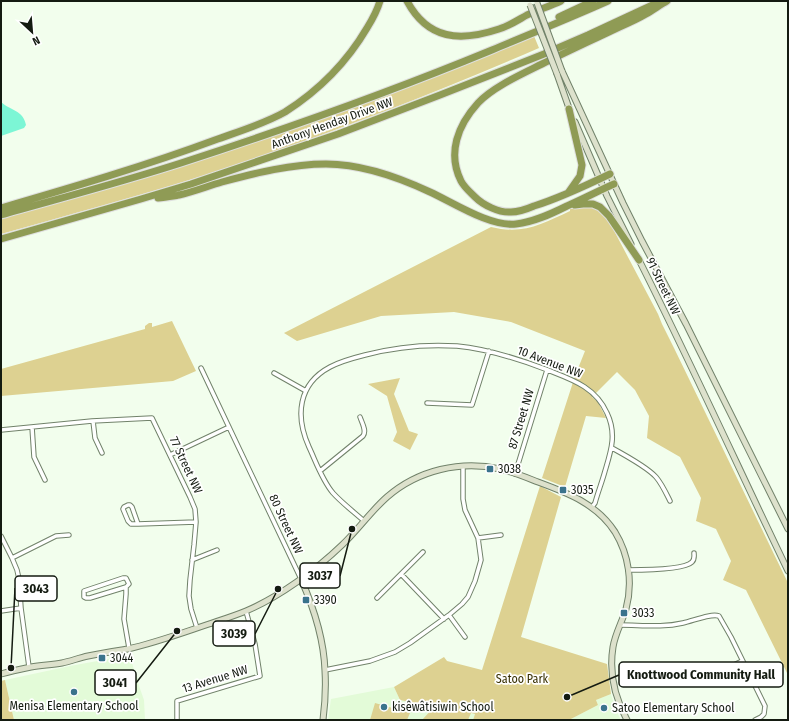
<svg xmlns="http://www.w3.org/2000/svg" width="789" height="721" font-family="'Fira Sans Condensed',sans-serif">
<rect width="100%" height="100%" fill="#f2feed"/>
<path fill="#e3fbd8" d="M130 655 135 674 139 680 138 683 144 700 145 720H14L5 680 70 666Z
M394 687 400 700 475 714 473 720H328L331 699Z
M611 694 616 710 621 720H569L598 705 596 700Z"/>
<path fill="#ddd191" d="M534 36 539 48C429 96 316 139 202 176 136 197 68 215 1 234V217L80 196 441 74Z
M578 207C595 207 600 208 610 223L658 314 662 324 674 348 788 583V675L746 590 723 580 731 561 716 529 696 521 701 498 680 457 647 438 649 416 635 390 617 372 592 397 598 402 606 418 586 416 565 487 542 478 575 376 585 351 511 322 454 312 381 316 297 341 284 333 491 227C523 235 542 224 570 211V209Z
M172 321 196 371 173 381 1 396V369L145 329V326L149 323H152V327Z
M400 378 394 394 409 431 418 434 410 450 393 441 397 432 387 396 368 384Z
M540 486 561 497 521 637 607 664 611 694 596 700 598 705 569 720H473L475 714 471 713 468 720H422L434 707 400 700 394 687 444 657 447 661 482 670Z
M5 680 14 720H1V681Z
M375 703 410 713 407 720H370Z"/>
<path fill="#7cf6d5" d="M1 102C11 111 23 110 26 125L24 128 1 136Z"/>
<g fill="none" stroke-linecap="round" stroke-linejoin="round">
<defs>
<path id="street" d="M201 368 301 579
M274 373 306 391
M427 403 472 405 489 351
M93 421 95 438 102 453
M32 427 34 457 45 480
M1 430 92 421 152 418 190 497 195 509 196 522 194 545 190 580 189 596 191 609 197 628
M612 448C623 454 648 468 656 477 662 484 666 493 670 501
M170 455 229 427
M320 471 363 436C367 431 362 423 360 417
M515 474 547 370
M128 505H130L132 507 138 524H131L128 521 123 509 124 507Z
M364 521C354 512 342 503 333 493 322 480 316 462 309 447 295 416 298 384 330 367 341 361 353 358 365 355 395 347 426 344 457 346 488 349 516 358 545 369 570 379 595 386 607 413 617 434 611 451 605 471 602 482 598 492 595 503L592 507
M138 524 196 522
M1 536 12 558 17 570 19 579 21 608 29 667
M478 538 501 535
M12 558 56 536 69 535
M192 560 217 550
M628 570C641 570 684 570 692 562 695 559 694 556 694 553
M401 574 444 619
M123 578H126L129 584 126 587 90 598H86L84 597V591Z
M126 587V594L124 619 129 648
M377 598 423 552
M1 611 21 608
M449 615 465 637
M620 625C641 625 662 628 683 623 693 621 711 613 719 616L731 637 765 706 764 714 761 717 755 720
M325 670 370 661 395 652 410 643 449 615 462 604 468 597 475 581 481 560 478 538 465 510 463 499V466
M684 684 712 676 742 661
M177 720V701L260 676 255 644 246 611"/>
<path id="secondary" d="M562 71 623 203 642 241 686 324 788 529
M557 74 570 111
M575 122 607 196 631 244
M638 258C690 361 738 467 788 571
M301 579C313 606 324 640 325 671 326 687 325 704 323 720
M1 674C11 671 21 669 31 667 42 665 52 665 62 663 71 661 79 658 88 656 101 653 115 651 128 649 155 643 182 633 209 624 221 620 234 616 246 611 279 597 316 570 342 545 358 530 371 511 387 497 418 470 461 460 500 469 513 472 525 477 538 482 568 493 597 504 615 532 629 555 633 583 626 609 622 622 615 634 613 647 609 672 615 698 627 720"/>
<path id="highway" d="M407 1C428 40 460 42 499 29 509 26 518 20 527 15 538 10 550 6 561 1
M559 17 593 1
M610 174C585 186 560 198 534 206 527 209 519 212 511 212 499 213 483 205 475 197 470 192 464 187 461 181 447 153 458 125 478 103 493 87 522 74 542 64 566 52 590 41 613 30 624 25 636 20 646 14 653 10 660 5 667 1
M568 193 580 176 582 165 569 109
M158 198C165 197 172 197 179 195 193 192 208 186 222 182 256 173 291 164 326 164 362 164 398 177 430 192 454 203 490 227 516 224 534 222 551 214 567 206 583 199 598 191 614 184
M575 205 583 204H593L600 207 609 216 639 260
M1 208C73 187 145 166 215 140 237 132 264 124 285 112 318 91 347 62 367 28 372 20 377 11 380 1
M1 215C61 198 122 182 181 163 286 129 390 92 492 50 530 34 570 18 608 1
M1 239 141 199 191 184 338 134 440 95 544 54 588 35 661 1"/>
</defs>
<use href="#street" stroke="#71826a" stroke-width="5.5"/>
<use href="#secondary" stroke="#71826a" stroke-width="7"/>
<use href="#highway" stroke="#dedfde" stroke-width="9"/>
<use href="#street" stroke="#fff" stroke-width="3.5"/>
<use href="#secondary" stroke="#dde1cc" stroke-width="5"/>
<use href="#highway" stroke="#8f9b55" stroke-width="7"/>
<defs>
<path id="secondary-bridge" d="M537 3 562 71
M530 5 557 74"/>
</defs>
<use href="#secondary-bridge" stroke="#71826a" stroke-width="7" stroke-linecap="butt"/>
<use href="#secondary-bridge" stroke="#dde1cc" stroke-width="5"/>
</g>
<g fill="#3a738c" stroke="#fff" stroke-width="1.5">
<rect x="486" y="465" width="8" height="8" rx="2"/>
<rect x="559" y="486" width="8" height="8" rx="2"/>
<rect x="302" y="596" width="8" height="8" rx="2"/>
<rect x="620" y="609" width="8" height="8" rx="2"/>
<rect x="98" y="654" width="8" height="8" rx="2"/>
<circle cx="74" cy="692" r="4"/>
<circle cx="384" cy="707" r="4"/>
<circle cx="604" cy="708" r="4"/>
</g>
<g text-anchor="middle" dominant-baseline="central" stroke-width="3.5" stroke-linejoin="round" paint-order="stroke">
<g font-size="12" fill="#141b11" stroke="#fff">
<text transform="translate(332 123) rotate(-20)">Anthony Henday Drive NW</text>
<text transform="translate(663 286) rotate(64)">91 Street NW</text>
<text transform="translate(550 362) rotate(21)">10 Avenue NW</text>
<text transform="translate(521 419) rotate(-73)">87 Street NW</text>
<text transform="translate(186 465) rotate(65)">77 Street NW</text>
<text transform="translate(286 524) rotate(65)">80 Street NW</text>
<text transform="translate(215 679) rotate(-17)">13 Avenue NW</text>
</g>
<g font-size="12" fill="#141b11" stroke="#fff" text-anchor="start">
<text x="498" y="469">3038</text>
<text x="571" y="490">3035</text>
<text x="314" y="600">3390</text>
<text x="632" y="613">3033</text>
<text x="110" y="658">3044</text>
<text x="74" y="706" text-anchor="middle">Menisa Elementary School</text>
<text x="392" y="707">kisêwâtisiwin School</text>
<text x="612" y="708">Satoo Elementary School</text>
</g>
<g font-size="12" fill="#393104" stroke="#fff">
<text x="522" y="679">Satoo Park</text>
</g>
</g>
<path fill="none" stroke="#141b11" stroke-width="1.5" d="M352 529L340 576M11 668L15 588M278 589L255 634M567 697L619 675M177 631L136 683"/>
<g fill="#141b11" stroke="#fff" stroke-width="1.5">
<circle cx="352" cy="529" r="4"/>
<circle cx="11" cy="668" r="4"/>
<circle cx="278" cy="589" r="4"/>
<circle cx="567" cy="697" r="4"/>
<circle cx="177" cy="631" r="4"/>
</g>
<g fill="#fff" stroke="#141b11" stroke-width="1.5">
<rect x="300" y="563" width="40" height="25" rx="4"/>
<rect x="15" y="576" width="42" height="25" rx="4"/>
<rect x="213" y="621" width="42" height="25" rx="4"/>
<rect x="619" y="662" width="164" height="25" rx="4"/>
<rect x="95" y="670" width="41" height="25" rx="4"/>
</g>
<g font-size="13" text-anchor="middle" font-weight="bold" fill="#141b11">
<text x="320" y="580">3037</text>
<text x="36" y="593">3043</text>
<text x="234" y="638">3039</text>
<text x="701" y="679">Knottwood Community Hall</text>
<text x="115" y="687">3041</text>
</g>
<rect width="789" height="721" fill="none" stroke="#141b11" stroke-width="4"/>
<g transform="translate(32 32) rotate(154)" stroke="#ffffff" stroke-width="3" paint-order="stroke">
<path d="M0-3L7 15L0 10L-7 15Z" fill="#141b11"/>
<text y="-6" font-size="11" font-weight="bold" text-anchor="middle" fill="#141b11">N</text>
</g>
</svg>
